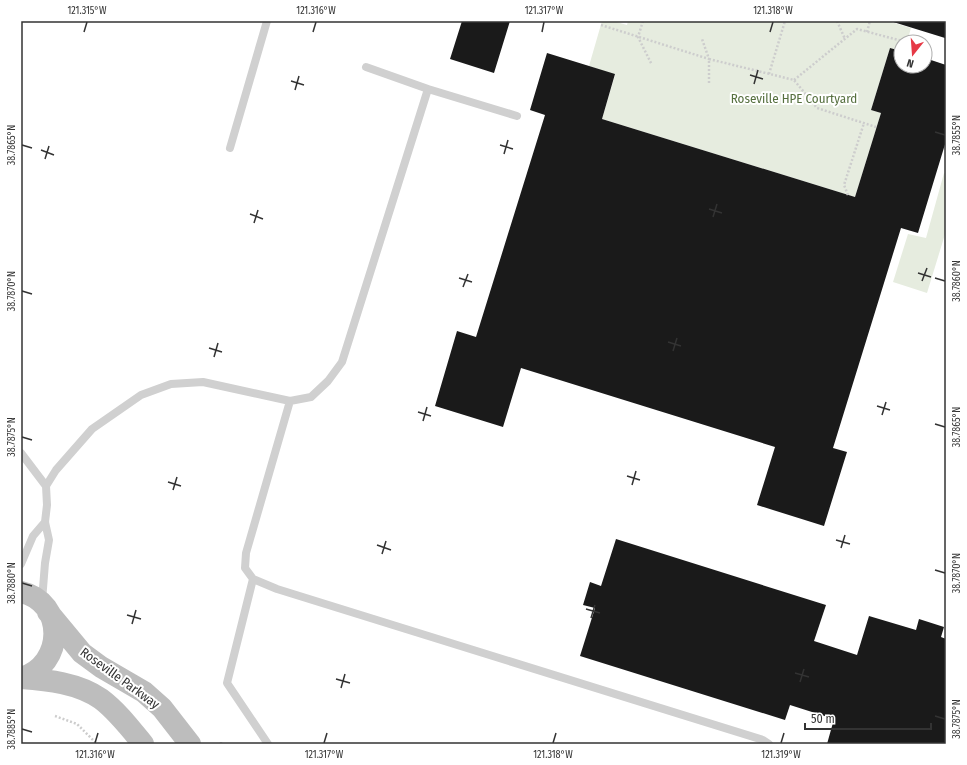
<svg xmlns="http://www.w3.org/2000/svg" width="967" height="765" font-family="'Fira Sans Condensed',sans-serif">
<rect width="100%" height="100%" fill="#fff"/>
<path fill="#e6ecdf" d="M602 21H613L627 25 628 21H888L911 28 907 42H901V51L890 48 871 110 881 113 855 197 602 119 615 75 589 66Z
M944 173 946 174V231L927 293 893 282 908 234 926 238Z"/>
<path fill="#1a1a1a" d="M462 21H510L494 73 450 59Z
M890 21H946V36L945 38Z
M890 48 901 51V66H925V58L946 65V141L918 233 901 228 833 448 847 452 824 526 757 505 775 447 521 368 503 427 435 406 457 331 476 337 545 115 530 110 547 53 615 74 602 119 855 197 881 113 871 110Z
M616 539 826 605 814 641 857 655 869 616 916 630 919 619 944 627 941 637 946 639V744H827L834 719 790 705 785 720 580 656 595 608 583 605 590 582 601 586Z"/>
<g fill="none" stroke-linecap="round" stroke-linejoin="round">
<path stroke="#cdcdcd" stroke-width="2.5" stroke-dasharray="2 2" stroke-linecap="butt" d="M643 21 638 37 652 65
M837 21 845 39
M601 25 709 59 702 39
M867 32 870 21
M769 74 785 21
M794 80 857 29 906 42
M709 83V59L794 80 817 108 876 127
M848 195 844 185 864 123
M55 716 77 724 97 744
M221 744V741"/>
<path stroke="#d0d0d0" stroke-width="8" d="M366 67 428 89
M230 148 267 21
M290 401 246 553 245 568 253 579 277 589 763 740 769 744
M21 453 46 486 47 505 45 522 49 540 45 563 42 601
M46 486 56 470 92 429 141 395 171 384 203 382 290 401 311 397 328 381 342 362 428 89 517 116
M21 564 33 536 45 522
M253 579 227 683 268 744"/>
<path stroke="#bdbdbd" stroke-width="22" d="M21 592C66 602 65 665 21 678
M48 612 82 653 101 667 144 692 162 708 190 744
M21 678C48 680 78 683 101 699 117 711 130 728 143 744"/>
</g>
<path fill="none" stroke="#333" stroke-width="1.5" d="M84 32 87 22M313 32 316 22M542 32 544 22M770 32 773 22M750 75 763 79M291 81 304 85M754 84 758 70M295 90 299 76M935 132 945 135M22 145 32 148M500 145 513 149M41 150 54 155M504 154 508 140M45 159 49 146M709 209 722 213M250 214 263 219M713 217 717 204M254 223 258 210M918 273 931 277M459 278 472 282M935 278 945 281M922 281 927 268M463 287 468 274M22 291 32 294M668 342 681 346M209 348 222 352M673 351 677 338M214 357 218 343M877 406 890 410M418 412 431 416M882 415 886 402M423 421 427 407M935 424 945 427M22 437 32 440M627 476 640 480M168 482 181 486M632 485 636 471M173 490 177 477M836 540 850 544M377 545 391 550M841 548 845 535M382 554 386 541M935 570 945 573M22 583 32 586M586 609 600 613M127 615 141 619M591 618 595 605M132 624 136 610M795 673 809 677M336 679 350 683M800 682 804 669M341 688 345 674M935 716 945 719M22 729 32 732M95 743 98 733M324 743 327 733M553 743 556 733M781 743 784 733"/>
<g text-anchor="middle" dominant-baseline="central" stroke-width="4" stroke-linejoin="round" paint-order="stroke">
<g font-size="13" fill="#56703f" stroke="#fff">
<text x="794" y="98">Roseville HPE Courtyard</text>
</g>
<g font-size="13" fill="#333" stroke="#fff">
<text transform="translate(120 678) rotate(36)">Roseville Parkway</text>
</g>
</g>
<rect width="967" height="765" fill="none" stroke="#ffffff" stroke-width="44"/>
<g transform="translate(913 54) rotate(197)"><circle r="19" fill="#ffffff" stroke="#adadad"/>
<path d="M0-3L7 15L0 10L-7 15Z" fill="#e63946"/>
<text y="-6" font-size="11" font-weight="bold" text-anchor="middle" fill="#333333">N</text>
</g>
<path d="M805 723v6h126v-6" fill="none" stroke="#333333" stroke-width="2"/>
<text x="811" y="723" font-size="12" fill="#333333" stroke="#ffffff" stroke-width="3" paint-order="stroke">50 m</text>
<rect x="22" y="22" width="923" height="721" fill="none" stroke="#333" stroke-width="1.5"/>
<g font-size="10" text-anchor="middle" fill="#333">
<text x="87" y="14">121.315°W</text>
<text x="316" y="14">121.316°W</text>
<text x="544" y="14">121.317°W</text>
<text x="773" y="14">121.318°W</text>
<text transform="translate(956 135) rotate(-90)" y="4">38.7855°N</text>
<text transform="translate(11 145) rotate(-90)" y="4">38.7865°N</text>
<text transform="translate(956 281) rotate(-90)" y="4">38.7860°N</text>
<text transform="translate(11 291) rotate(-90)" y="4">38.7870°N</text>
<text transform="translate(956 427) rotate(-90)" y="4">38.7865°N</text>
<text transform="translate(11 437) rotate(-90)" y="4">38.7875°N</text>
<text transform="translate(956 573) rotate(-90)" y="4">38.7870°N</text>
<text transform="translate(11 583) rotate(-90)" y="4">38.7880°N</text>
<text transform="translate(956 719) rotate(-90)" y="4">38.7875°N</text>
<text transform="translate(11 729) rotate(-90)" y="4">38.7885°N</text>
<text x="95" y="758">121.316°W</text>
<text x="324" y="758">121.317°W</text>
<text x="553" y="758">121.318°W</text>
<text x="781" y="758">121.319°W</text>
</g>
</svg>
